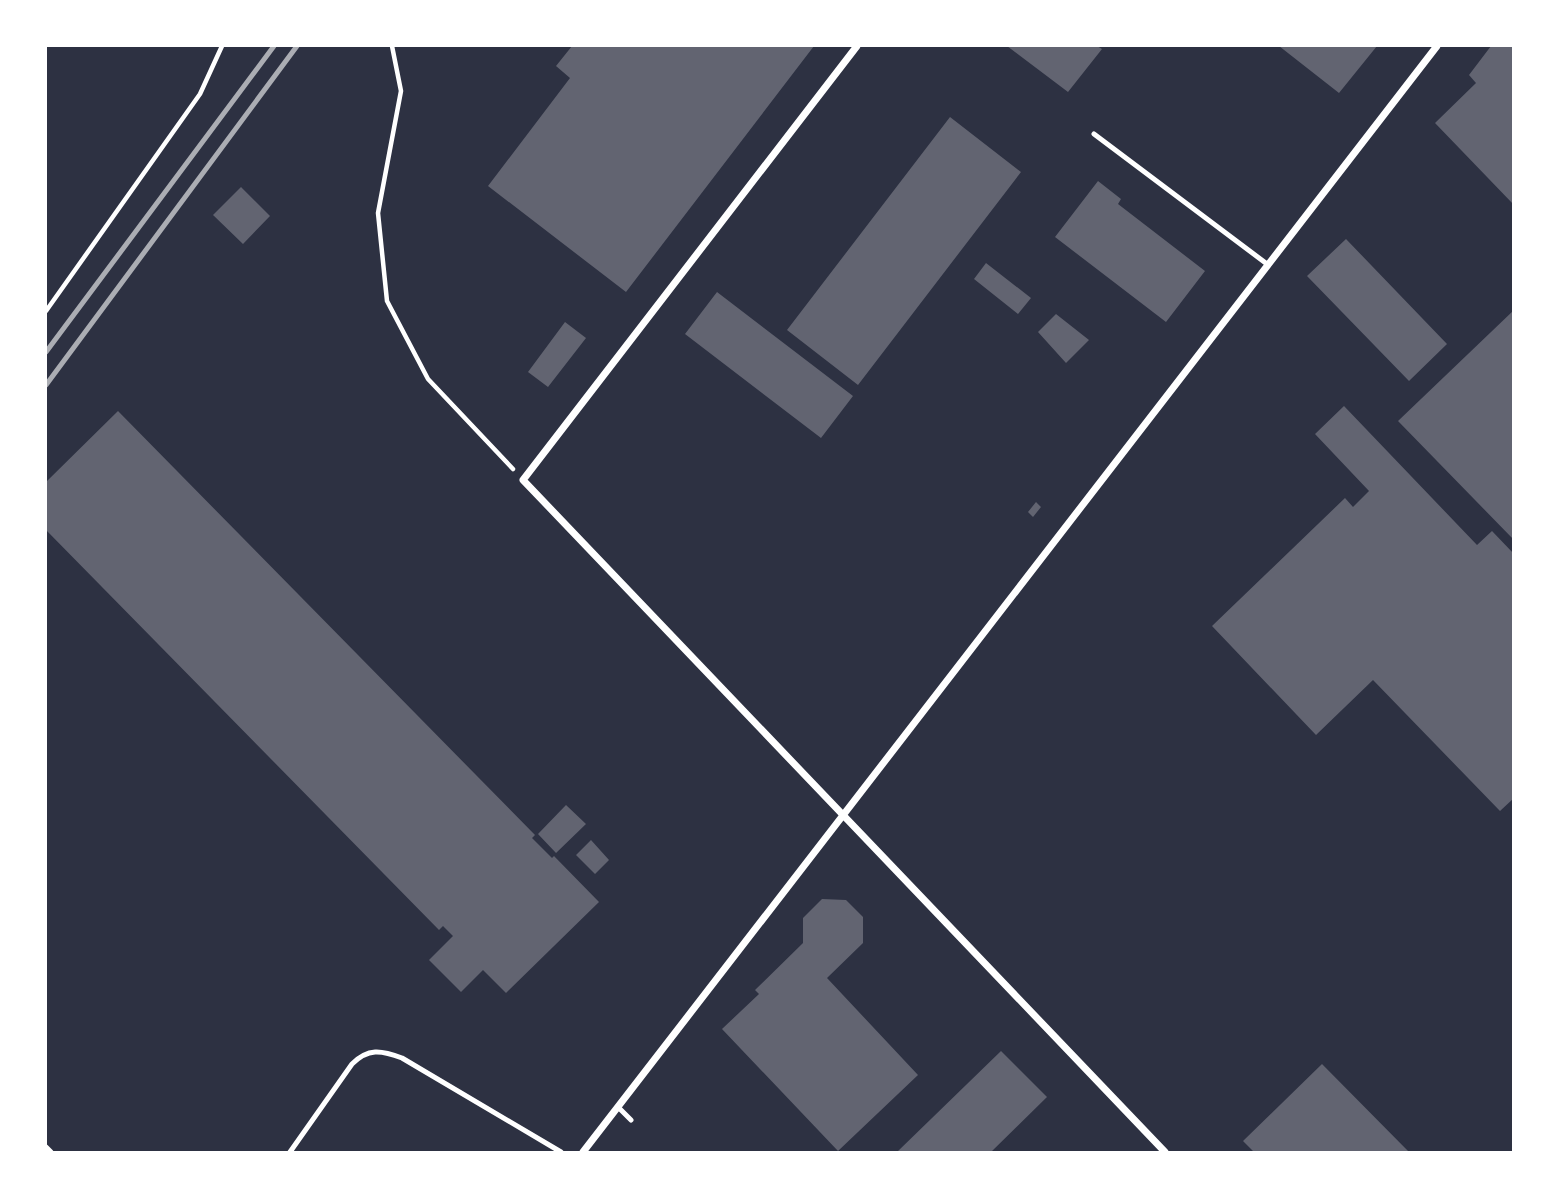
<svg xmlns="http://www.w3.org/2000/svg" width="1559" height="1198" font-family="Poppins,sans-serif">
<rect width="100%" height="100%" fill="#2d3142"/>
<path fill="#626471" d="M572 46H814L626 292 488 186 570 78 556 66Z
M1007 46H1097L1102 49 1068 92Z
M1279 46H1377L1339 93Z
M1491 46H1514V205L1435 123 1476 83 1469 75Z
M950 117 1021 172 858 385 787 330Z
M1098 181 1121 199 1118 204 1205 271 1166 322 1055 237Z
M241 187 270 216 243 244 213 215Z
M1346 239 1447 344 1409 381 1307 276Z
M986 263 1031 298 1018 314 974 279Z
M717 292 853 396 821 438 685 334Z
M1514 310V540L1398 421Z
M1056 314 1089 340 1066 363 1038 332Z
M565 322 586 338 548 387 528 372Z
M1344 406 1477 545 1492 531 1514 554V798L1500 811 1373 680 1316 735 1212 626 1345 498 1353 507 1369 491 1315 434Z
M118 411 535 835 532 838 552 858 554 856 599 902 506 993 483 970 461 992 429 960 453 936 443 926 439 930 46 530V482Z
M1036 502 1041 507 1033 517 1028 512Z
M566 805 586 824 556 853 538 834Z
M591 840 609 860 595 874 576 855Z
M822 899 846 900 863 917V943L827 978 918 1075 838 1151 722 1029 759 994 755 990 803 943V918Z
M1001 1051 1047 1097 991 1152H897Z
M1322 1064 1409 1152H1254L1243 1141Z"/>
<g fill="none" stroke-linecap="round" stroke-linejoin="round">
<path stroke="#fff" stroke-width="4.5" d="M392 46 401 91 378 213 387 301 428 379 513 469
M46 311 200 94 222 46"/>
<path stroke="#fff" stroke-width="5" d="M1094 134 1267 264
M618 1107 631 1120
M46 1147 51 1152
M290 1152 352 1064C368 1048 381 1050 402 1058L561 1152"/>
<path stroke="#fff" stroke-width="7" d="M857 46 523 480 1165 1152
M583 1152 1437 46"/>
<path stroke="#abadb3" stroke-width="5" d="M46 352 274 46
M46 385 297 46"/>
</g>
<rect width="1559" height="1198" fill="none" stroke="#ffffff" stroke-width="94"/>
</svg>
